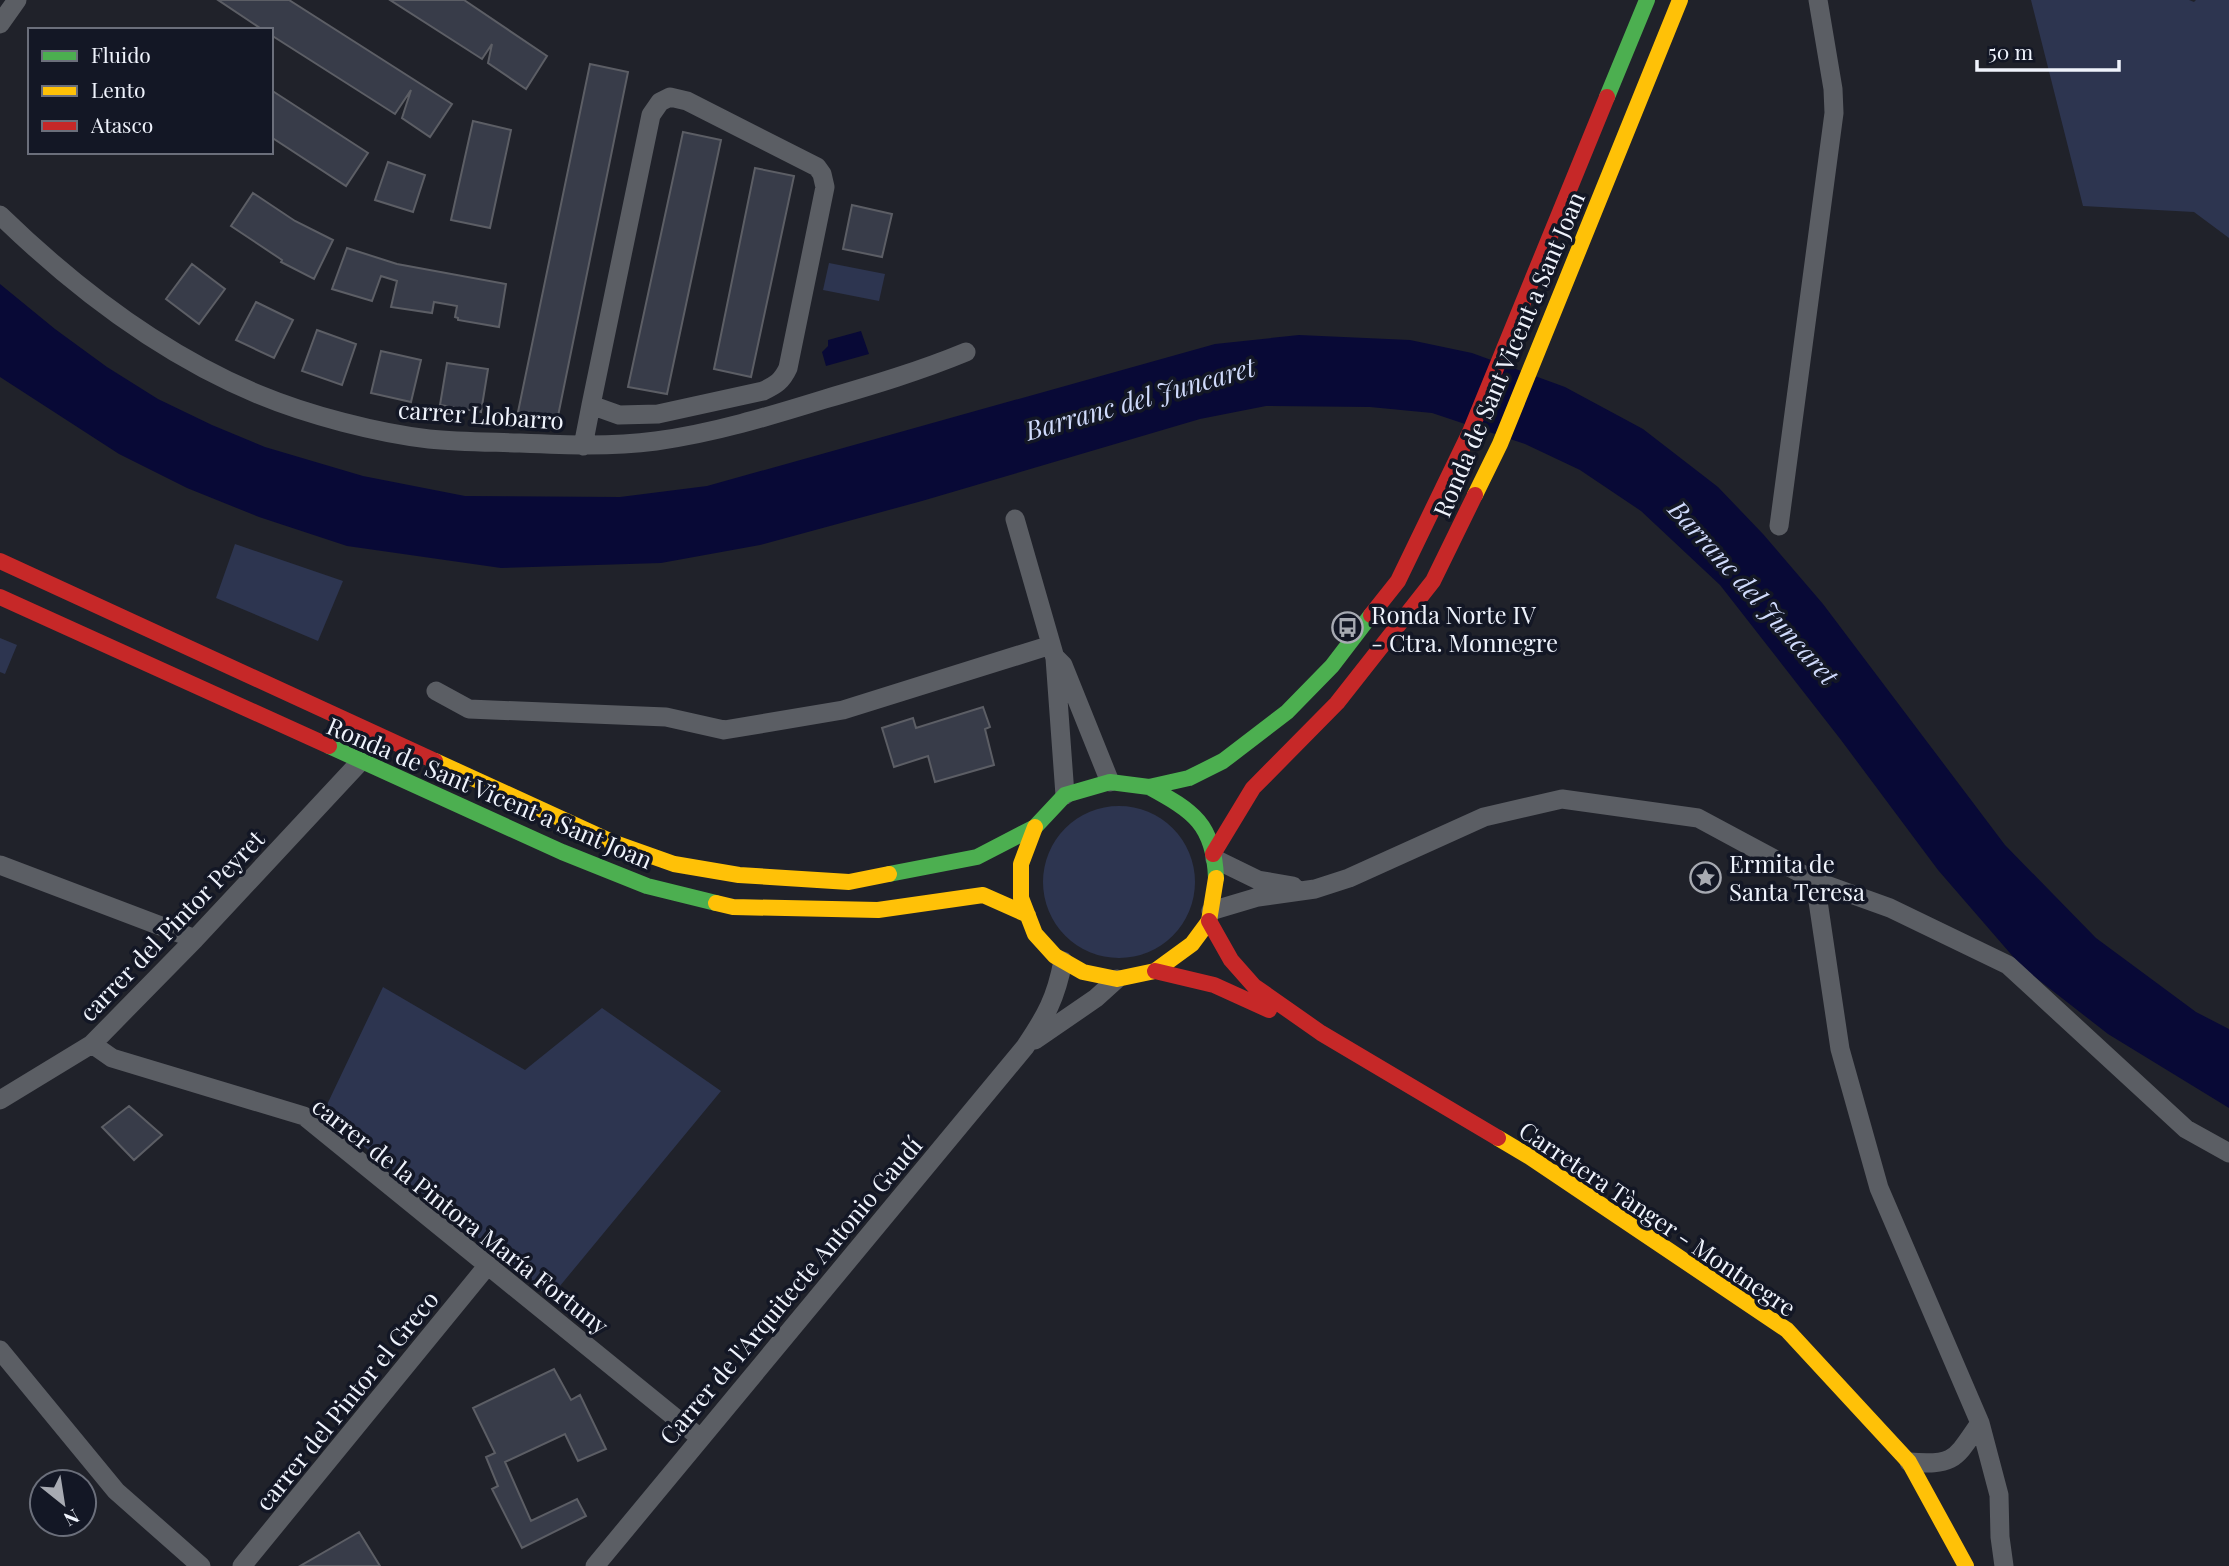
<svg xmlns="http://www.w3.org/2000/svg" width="2229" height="1566" font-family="'Playfair Display',serif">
<rect width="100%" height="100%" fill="#20222a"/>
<path fill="#2d3550" d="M2031 0H2189L2194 2 2196 0H2229V238L2194 212 2083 206Z
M829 263 885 274 879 301 823 290Z
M235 544 343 581 318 641 216 598Z
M0 638 17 645 5 674 0 672Z
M1043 882a76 76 0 1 1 152 0a76 76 0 1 1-152 0Z
M383 987 525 1070 602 1008 721 1091 550 1298 323 1113Z"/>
<path fill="#080936" d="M0 284 55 329 107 367 158 399 212 425 265 447 363 476 465 496 620 497 707 486 1215 344 1299 335 1410 340 1472 353 1565 387 1643 429 1718 487 1763 534 1823 604 2005 845 2096 938 2196 1012 2229 1029V1108L2108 1034 2022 967 1938 870 1841 740 1720 585 1641 511 1580 470 1525 444 1432 413 1370 407 1266 406 1200 419 922 501 760 545 661 563 501 568 347 546 259 517 187 488 119 454 0 377Z
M861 331 869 354 826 366 822 352 828 346V340Z"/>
<path fill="#383c49" stroke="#5c5e65" stroke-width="2" d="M218 0H289L452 104 430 137 402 118 411 90 395 114 271 35V30H263Z
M390 0H464L547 56 526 89 488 63 492 44 482 59Z
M590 64 628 72 557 421 518 412Z
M271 90 368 153 346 186 271 137Z
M473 121 511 130 490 228 451 220Z
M683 132 721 140 667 394 628 387Z
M388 162 425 175 413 212 375 200Z
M755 168 794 176 751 377 714 369Z
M253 193 295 221 333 240 314 279 281 262 282 260 231 226Z
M852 205 892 214 882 257 843 249Z
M347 248 397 264 506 284 499 327 458 320V318L455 317 457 306 434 302 432 313 391 307 397 281 381 276 372 301 332 289Z
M192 264 225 289 199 324 166 299Z
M256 302 293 320 274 358 236 340Z
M317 330 356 344 342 385 302 371Z
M381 351 421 360 411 402 371 393Z
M447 363 488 369 481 412 440 405Z
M983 707 990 727 985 729 994 765 935 782 928 756 894 767 882 728 913 718 916 728Z
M129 1106 162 1135 134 1160 102 1127Z
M554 1369 571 1400 580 1395 606 1449 578 1461 565 1434 505 1462 531 1521 577 1499 586 1516 522 1548 492 1489 498 1486 486 1457 495 1453 473 1408Z
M359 1532 380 1566H300Z"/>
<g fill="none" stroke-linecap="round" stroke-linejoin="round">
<path stroke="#5b5e64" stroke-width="19" d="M0 24 17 0
M0 215C75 288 163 355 260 395 308 415 377 433 429 439 458 442 489 442 519 443 565 445 610 447 656 441 714 433 770 416 825 399 873 385 920 371 966 352
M583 446 591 405 651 115 660 102 670 97 687 101 817 167 822 174 825 187 788 368C782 381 776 385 763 391L658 414 619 415 591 405
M1015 519 1055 658 1065 795
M1779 526 1834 113 1833 89 1818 0
M1056 658 1063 665 1110 782
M436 691 469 709 666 717 724 730 843 710 1051 645
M1215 859 1258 880 1293 886
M0 865 195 939
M1815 881 1840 1049 1879 1188 1980 1423 1999 1495 2000 1537 2004 1566
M1211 911 1258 897 1315 889 1349 878 1484 817 1562 799 1698 818 1815 881 1890 908 2008 965 2186 1129 2229 1153
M1035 1040 1096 998 1117 979
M92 1044 112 1058 304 1116 699 1437
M0 1100 92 1044 195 939 360 762
M0 1350 116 1491 201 1566
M1909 1462C1955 1466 1955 1459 1980 1423
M242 1566 488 1265
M595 1566 1025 1047C1046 1016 1056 998 1063 961"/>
<path stroke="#4caf50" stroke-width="16" d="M1607 97 1647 0
M329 746 562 852 647 886 716 903
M1149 787C1193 811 1214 824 1216 878
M889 874 977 857 1035 827 1065 795 1110 782 1149 787 1189 778 1223 761 1287 712 1332 666 1371 615"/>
<path stroke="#ffc107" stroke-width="16" d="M1475 495 1500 444 1680 0
M435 761 612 842 674 864 739 875 849 882 889 874
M1035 827 1021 864V898L1035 934 1055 956 1083 972 1117 979 1155 971 1192 944 1209 921 1216 878
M716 903 733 907 878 910 983 895 1028 915
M1498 1138 1530 1157 1787 1330 1909 1462 1966 1566"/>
<path stroke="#c62828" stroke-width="16" d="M0 561 435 761
M0 597 329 746
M1371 615 1398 581 1470 432 1607 97
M1213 854 1253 788 1337 703 1433 581 1475 495
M1209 921 1231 960 1254 986 1321 1033 1498 1138
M1155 971 1214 985 1269 1010"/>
</g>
<defs>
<symbol id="bus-ring" viewBox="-11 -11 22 22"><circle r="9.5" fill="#131725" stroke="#a7aab2" stroke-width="1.5"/><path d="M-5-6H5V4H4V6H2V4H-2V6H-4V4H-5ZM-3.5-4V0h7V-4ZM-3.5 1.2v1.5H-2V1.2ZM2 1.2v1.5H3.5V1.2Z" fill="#a7aab2"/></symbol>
<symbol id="sight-ring" viewBox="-11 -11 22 22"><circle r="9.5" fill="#131725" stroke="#a7aab2" stroke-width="1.5"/><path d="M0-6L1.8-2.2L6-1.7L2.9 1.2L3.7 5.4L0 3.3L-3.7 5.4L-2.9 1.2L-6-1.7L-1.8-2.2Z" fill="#a7aab2"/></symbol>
</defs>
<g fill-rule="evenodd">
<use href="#bus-ring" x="1330" y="610" width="35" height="35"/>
<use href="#sight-ring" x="1688" y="860" width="35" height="35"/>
</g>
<g text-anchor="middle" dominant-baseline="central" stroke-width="7" stroke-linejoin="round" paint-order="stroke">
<g font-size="24" fill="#eff3fc" stroke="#131725">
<text transform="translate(1508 354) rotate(-67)">Ronda de Sant Vicent a Sant Joan</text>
<text transform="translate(481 414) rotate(4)">carrer Llobarro</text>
<text transform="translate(490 792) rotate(23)">Ronda de Sant Vicent a Sant Joan</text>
<text transform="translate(171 925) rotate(-46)">carrer del Pintor Peyret</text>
<text transform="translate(461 1215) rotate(38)">carrer de la Pintora María Fortuny</text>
<text transform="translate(1658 1218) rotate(34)">Carretera Tànger - Montnegre</text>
<text transform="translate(790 1290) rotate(-50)">Carrer de l'Arquitecte Antonio Gaudí</text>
<text transform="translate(346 1400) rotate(-51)">carrer del Pintor el Greco</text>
</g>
<g font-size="24" fill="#eff3fc" stroke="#131725" text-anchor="start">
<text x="1371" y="614">Ronda Norte IV<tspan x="1371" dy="28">- Ctra. Monnegre</tspan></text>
<text x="1729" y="863">Ermita de<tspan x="1729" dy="28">Santa Teresa</tspan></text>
</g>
<g font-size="26" font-style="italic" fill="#d0dbfc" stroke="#131725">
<text transform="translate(1140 398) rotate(-16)">Barranc del Juncaret</text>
<text transform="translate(1754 592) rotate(48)">Barranc del Juncaret</text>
</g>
</g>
<rect x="28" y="28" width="245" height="126" fill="#131725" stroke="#6b6f7b" stroke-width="2"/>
<rect x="42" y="51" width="35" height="10" fill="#4caf50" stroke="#6b6f7b" stroke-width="2"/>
<text x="91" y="63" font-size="21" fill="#eff3fc">Fluido</text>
<rect x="42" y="86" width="35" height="10" fill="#ffc107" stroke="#6b6f7b" stroke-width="2"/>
<text x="91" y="98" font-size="21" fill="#eff3fc">Lento</text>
<rect x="42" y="121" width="35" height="10" fill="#c62828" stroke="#6b6f7b" stroke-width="2"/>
<text x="91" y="133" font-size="21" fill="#eff3fc">Atasco</text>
<g transform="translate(63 1503) rotate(150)"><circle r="33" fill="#131725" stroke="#6b6f7b" stroke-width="2"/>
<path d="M0-5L12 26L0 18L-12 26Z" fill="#a7aab2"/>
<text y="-10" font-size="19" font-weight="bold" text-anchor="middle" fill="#eff3fc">N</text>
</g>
<path d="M1977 60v10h142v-10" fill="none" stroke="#eff3fc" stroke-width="3.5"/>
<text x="1988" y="60" font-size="21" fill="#eff3fc" stroke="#131725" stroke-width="5" paint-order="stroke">50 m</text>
</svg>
